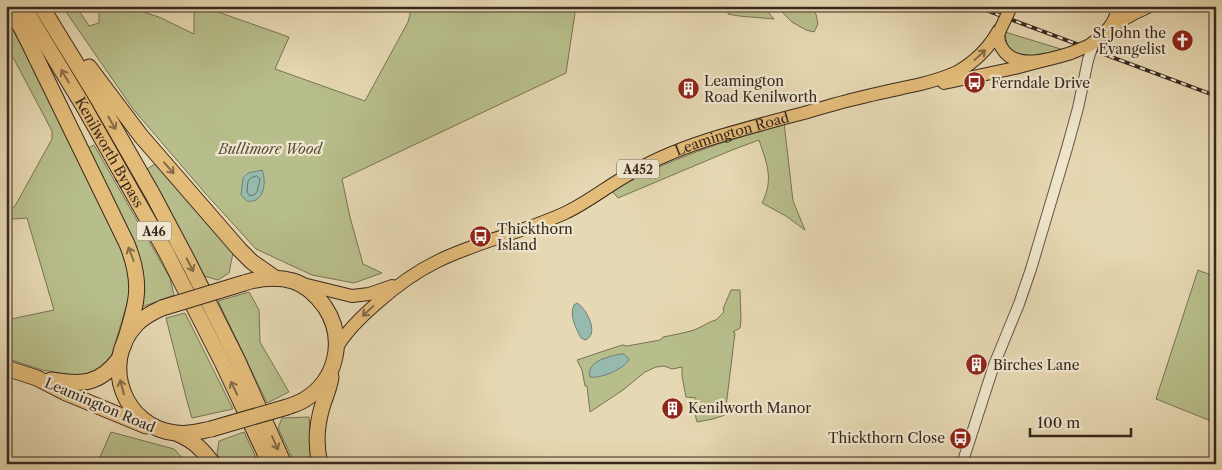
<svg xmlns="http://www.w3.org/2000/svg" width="1222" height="470" font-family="'Libre Caslon Text',serif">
<rect width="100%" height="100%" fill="#e6d8b2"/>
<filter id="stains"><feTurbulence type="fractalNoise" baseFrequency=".004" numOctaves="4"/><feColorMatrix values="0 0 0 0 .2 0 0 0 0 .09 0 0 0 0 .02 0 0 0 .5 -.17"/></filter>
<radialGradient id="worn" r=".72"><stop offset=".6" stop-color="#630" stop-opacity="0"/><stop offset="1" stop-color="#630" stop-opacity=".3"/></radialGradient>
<path fill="#b7be8b" stroke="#787355" d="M62 6H76L89 26 99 23V6H125L159 17 194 34V6H201L289 37 275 69 365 101 408 22 412 6H576L566 73 342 179 350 217 363 264 382 273 354 283 312 275 256 249 205 193 133 109Z
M782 6H808L816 14 818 24 814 32 806 30 792 22 780 10Z
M750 8 768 12 774 19 739 16 728 14V12Z
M6 18 32 62 127 260 131 290 112 354 100 371 85 377 42 370 6 358V320L54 310 27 218 13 219 6 213 15 206 52 139V131L6 44Z
M1005 32 1064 50 1035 57H1023L1007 48Z
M784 122 793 201 805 230 786 216 762 203C774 179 767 164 759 140L732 150 618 198 612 191C666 159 725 142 784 122Z
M94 145 170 278 174 295 142 307 141 263 88 148Z
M155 164 233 253 229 273 218 280 204 276 147 169Z
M1198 270 1216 277V423L1156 399Z
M731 290H740L741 320 740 328 733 332 735 333 725 415 713 419 697 422 694 410 696 398 686 397 682 376V367L672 369 664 366 656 367 645 372 623 390 590 412 587 386H585L582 370 577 360 619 346 623 345 627 346 660 340 663 337C673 335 684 333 694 330 702 327 710 321 716 320L724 312 723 309Z
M249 292 259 310 260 342 289 392 267 403 218 301Z
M185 313 233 409 192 418 187 401 166 318Z
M309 417 312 464H295L278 428 282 418Z
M111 432 174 449 188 464H97Z
M244 432 259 464H223L217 454 219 441Z"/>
<path fill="#96baad" stroke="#708074" d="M262 170C266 179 265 195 256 200 253 201 250 201 248 202L241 195 243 178 248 173Z
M577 303C587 309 600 335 585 340L581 338C576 329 569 315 574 305Z
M620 354H624L629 359C625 369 600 379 590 377 586 361 608 357 620 354Z"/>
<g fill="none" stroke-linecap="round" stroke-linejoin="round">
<path stroke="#677166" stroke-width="1" d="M257 176 260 179 257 192 254 195 250 196 247 192 248 181 251 178Z"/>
<defs>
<path id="minor" d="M962 464 994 365 1019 304 1031 269 1067 148 1078 108 1088 60"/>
<g id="major">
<path d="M1110 27 1135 13 1150 6"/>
<path d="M1000 30C997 36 998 42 1002 48 1015 71 1052 59 1071 53"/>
<path d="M1094 42C1106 32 1116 23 1118 6"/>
<path d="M944 83 1015 68 1045 60"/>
<path d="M303 284 352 296 369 294 392 286"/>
<path id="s1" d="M336 349C346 331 361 317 376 304 395 287 415 272 438 261 479 241 524 232 565 213 589 202 610 184 633 172 660 156 690 145 720 136 748 128 776 120 804 113 821 108 838 103 855 99 877 93 899 89 921 84 933 81 946 77 957 72 975 62 989 48 999 30"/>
</g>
<g id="highway">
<path d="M10 6 28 41 127 244C144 286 136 306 123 347"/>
<path id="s2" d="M23 6 84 107 166 252 222 362 270 464"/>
<path d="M41 6 98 99 153 195 189 263 237 359 284 464"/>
<path d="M89 67 141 136 240 250 252 262 275 278"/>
<path d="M244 283C260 278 276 276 293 281 306 285 317 296 325 307 346 339 337 380 304 400 299 403 293 405 287 407"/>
<path d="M162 308C153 312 143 317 136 325 100 363 124 428 176 433 188 435 200 431 211 429"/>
<path d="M6 368 37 378 66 393 146 426"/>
<path d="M51 380C82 385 99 385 119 359"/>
<path d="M178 434C194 441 203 450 213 464"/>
<path d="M320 464C315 444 317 423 323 404 326 395 330 386 331 377"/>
</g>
</defs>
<use href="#minor" stroke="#645444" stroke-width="12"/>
<use href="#major" stroke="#38281f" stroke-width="14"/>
<use href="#highway" stroke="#38281f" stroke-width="17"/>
<use href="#minor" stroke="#efe6cd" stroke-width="10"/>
<use href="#major" stroke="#e3bc79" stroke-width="12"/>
<use href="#highway" stroke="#e3bc79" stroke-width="15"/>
<defs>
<path id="rail" d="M975 6 1216 96"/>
</defs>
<use href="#rail" stroke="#38281f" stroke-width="4"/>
<use href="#rail" stroke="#efe6cd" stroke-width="2" stroke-dasharray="5.5" stroke-linecap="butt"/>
<defs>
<path id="minor-bridge" d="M1088 60 1094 42"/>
<path id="major-bridge" d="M1000 30 1010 9
M1071 53 1088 46 1094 42"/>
<path id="highway-bridge" d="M162 308 244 283
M211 429 287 407"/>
</defs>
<use href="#minor-bridge" stroke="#645444" stroke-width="12" stroke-linecap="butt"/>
<use href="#major-bridge" stroke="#38281f" stroke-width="14" stroke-linecap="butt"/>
<use href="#highway-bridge" stroke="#38281f" stroke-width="17" stroke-linecap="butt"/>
<use href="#minor-bridge" stroke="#efe6cd" stroke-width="10"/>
<use href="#major-bridge" stroke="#e3bc79" stroke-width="12"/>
<use href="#highway-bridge" stroke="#e3bc79" stroke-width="15"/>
</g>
<defs><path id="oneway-shaft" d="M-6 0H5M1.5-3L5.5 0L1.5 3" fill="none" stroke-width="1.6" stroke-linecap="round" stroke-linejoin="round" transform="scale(1.25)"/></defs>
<g stroke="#856b48">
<use href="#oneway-shaft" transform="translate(980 55) rotate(-43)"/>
<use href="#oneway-shaft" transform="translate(65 76) rotate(-121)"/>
<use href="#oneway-shaft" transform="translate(112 123) rotate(60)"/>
<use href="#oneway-shaft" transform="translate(169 168) rotate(49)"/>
<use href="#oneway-shaft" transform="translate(131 254) rotate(-111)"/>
<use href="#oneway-shaft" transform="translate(190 265) rotate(63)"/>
<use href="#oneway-shaft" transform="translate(368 311) rotate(137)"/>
<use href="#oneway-shaft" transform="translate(122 387) rotate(-105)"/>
<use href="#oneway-shaft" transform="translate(234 388) rotate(-116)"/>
<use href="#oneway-shaft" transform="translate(275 443) rotate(66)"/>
</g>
<defs>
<symbol id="church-disc" viewBox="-11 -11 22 22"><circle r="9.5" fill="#8f2418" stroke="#efe6cd"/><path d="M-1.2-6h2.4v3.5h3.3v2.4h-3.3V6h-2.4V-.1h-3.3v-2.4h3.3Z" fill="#fff"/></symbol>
<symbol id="bus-disc" viewBox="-11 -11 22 22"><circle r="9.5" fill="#8f2418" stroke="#efe6cd"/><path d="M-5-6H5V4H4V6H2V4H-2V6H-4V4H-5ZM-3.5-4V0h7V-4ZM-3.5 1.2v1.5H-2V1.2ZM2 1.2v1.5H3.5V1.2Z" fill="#fff"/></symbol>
<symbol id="building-disc" viewBox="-11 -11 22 22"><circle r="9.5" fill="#8f2418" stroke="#efe6cd"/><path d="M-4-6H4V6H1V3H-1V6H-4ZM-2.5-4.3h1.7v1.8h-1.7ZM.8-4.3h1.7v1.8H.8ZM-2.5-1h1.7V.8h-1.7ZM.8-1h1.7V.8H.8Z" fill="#fff"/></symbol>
</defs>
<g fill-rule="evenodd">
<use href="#church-disc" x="1170" y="28" width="25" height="25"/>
<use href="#bus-disc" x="962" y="70" width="25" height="25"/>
<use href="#building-disc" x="676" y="76" width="25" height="25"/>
<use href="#bus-disc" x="468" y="224" width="25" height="25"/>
<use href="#building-disc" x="964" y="352" width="25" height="25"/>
<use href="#building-disc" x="660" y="396" width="25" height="25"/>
<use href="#bus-disc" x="948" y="426" width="25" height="25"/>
</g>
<g text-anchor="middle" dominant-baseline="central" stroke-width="4.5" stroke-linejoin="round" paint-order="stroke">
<g fill="#efe6cd" stroke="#6f6153" stroke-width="1">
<rect x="617" y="159.5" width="42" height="19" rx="4"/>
<rect x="136.5" y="221.5" width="35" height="19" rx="4"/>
</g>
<g font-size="12" font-weight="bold" fill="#38281f">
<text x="638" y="169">A452</text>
<text x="154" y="231">A46</text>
</g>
<g font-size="14" fill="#38281f" stroke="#efe6cd" text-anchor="start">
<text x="1166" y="33" text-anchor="end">St John the<tspan x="1166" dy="16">Evangelist</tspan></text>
<text x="704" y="81">Leamington<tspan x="704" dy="16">Road Kenilworth</tspan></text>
<text x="991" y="83">Ferndale Drive</text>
<text x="497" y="229">Thickthorn<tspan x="497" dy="16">Island</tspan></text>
<text x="993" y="365">Birches Lane</text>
<text x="688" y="408">Kenilworth Manor</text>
<text x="945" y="438" text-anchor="end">Thickthorn Close</text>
</g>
<g font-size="14" fill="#38281f" stroke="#efe6cd">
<text stroke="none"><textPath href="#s1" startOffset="458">Leamington Road</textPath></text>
<text stroke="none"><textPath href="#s2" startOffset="170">Kenilworth Bypass</textPath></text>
<text transform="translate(100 405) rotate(23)">Leamington Road</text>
</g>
<g font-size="14" font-style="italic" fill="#584e3a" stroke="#efe6cd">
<text x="270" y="149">Bullimore Wood</text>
</g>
</g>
<rect width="1222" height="470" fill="none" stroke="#e6d8b2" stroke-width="25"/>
<rect x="8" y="8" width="1207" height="455" fill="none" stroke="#38281f" stroke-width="2.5"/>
<rect x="12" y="12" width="1197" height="445" fill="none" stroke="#38281f"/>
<path d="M1030 428v8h101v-8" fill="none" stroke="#38281f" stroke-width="2.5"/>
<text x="1037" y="428" font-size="15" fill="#38281f" stroke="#efe6cd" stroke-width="4" paint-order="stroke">100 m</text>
<rect width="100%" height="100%" filter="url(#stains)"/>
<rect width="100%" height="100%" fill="url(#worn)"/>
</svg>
